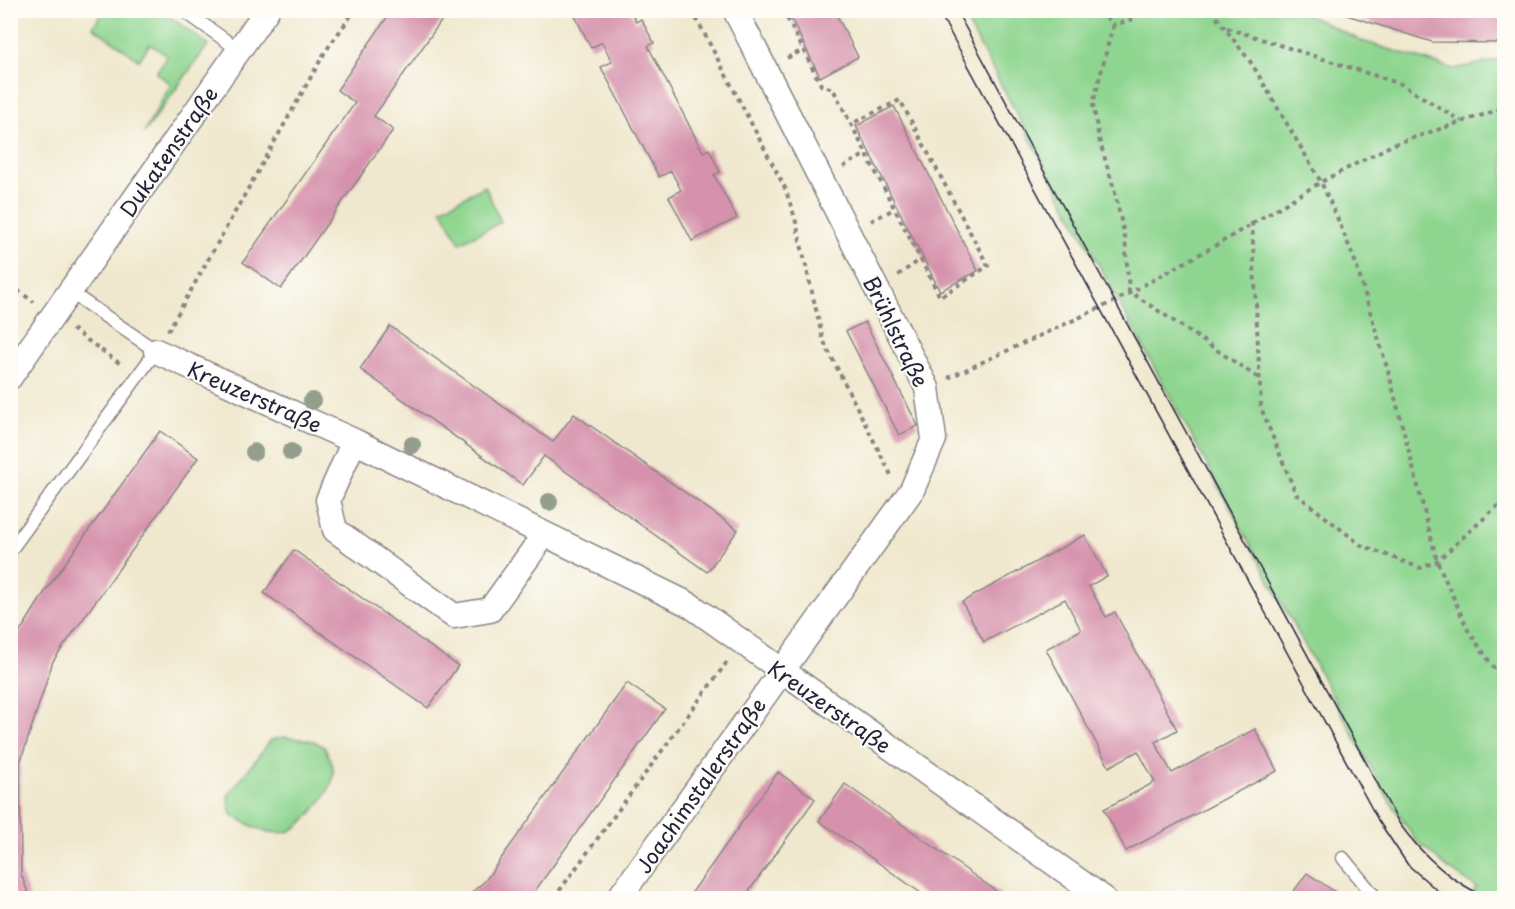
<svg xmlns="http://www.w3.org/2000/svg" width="1515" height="909" font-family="'Playpen Sans',sans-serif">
<rect width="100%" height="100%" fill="#fdfcf7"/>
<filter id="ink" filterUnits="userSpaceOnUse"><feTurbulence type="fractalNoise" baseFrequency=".0167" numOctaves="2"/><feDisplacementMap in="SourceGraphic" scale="12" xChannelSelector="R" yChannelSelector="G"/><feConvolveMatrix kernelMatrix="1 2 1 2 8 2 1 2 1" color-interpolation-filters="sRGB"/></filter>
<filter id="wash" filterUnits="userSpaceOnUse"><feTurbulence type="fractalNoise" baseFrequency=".008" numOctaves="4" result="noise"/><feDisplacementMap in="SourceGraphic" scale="24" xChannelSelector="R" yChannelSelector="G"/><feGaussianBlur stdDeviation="1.35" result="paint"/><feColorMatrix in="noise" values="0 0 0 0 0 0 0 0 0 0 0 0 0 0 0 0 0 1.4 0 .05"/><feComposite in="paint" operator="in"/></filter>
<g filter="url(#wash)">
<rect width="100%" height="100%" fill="#f0e8ce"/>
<path fill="#8ed58f" stroke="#587c65" stroke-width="1.5" d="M103 11 114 14 118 11H162L208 45 144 133 171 84 156 73 167 56 150 44 139 60 93 27Z
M961 11H1300L1362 41 1454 69 1504 59V898H1468L1477 888 1447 868 1415 839 1386 795Z
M485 186 501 222 460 243 441 209Z
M284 737 314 741 324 747C329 755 335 768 333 777 331 793 302 828 287 832 267 836 247 824 231 814L228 796 271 740Z"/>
<g id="blocks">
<path fill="#d692ac" d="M392 10H449L374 116 393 130 281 289 243 262 355 103 337 90Z
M572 10H630L636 22 641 19 654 43 648 46 703 152 709 149 720 172 714 175 737 218 692 241 669 197 681 190 671 171 659 177 601 67 612 62 602 42 591 48Z
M787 10H834L858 57 820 77Z
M1331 10H1504V43L1432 42Z
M894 106 978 271 940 291 856 126Z
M865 322 918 426 899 435 846 331Z
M390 326 553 442 574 414 738 530 707 572 544 456 523 485 360 369Z
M160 431 198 458 53 661 20 763 21 874 30 898H10V648L46 590Z
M1085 535 1107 576 1089 586 1106 617 1115 612 1177 730 1155 742 1172 773 1255 729 1277 771 1126 851 1104 809 1155 782 1138 751 1109 767 1046 649 1081 630 1065 599 984 642 962 602Z
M294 550 458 666 428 708 264 593Z
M627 683 665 709 530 898H465L485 881Z
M778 772 815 799 787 838 744 898H688Z
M845 784 965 869 1006 898H928L859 849 819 821Z
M1307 873 1344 898H1289Z"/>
</g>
</g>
<g filter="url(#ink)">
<use href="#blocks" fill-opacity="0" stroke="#898584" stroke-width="1.5"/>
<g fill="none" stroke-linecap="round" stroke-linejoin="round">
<defs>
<path id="lane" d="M183 10 239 50
M10 551 156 351 70 292
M1343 858 1376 898"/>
<path id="street" d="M156 351 354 441 690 605 1103 898
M10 377 267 10
M354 441 328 500 335 530 454 616 490 610 544 535
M619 898 912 490 934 439 927 388 735 10"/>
</defs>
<use href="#lane" stroke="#898584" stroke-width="15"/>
<use href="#street" stroke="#898584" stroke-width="27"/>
<path stroke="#898584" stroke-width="4" stroke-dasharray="4.5 4.5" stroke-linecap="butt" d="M692 10 785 188 795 218 823 340 891 475
M783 10 821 85 833 89 940 297 988 266 900 100 851 124
M1100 10 1113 25 1134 19 1141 10
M1211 10 1252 64 1321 182 1336 215 1354 258 1389 374 1437 561 1468 630 1504 683
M1113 25 1093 104 1099 139 1114 189 1125 238 1129 291 1260 379
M1227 28 1401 84 1461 121
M787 58 803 50
M843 167 866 154
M871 221 894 209
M1252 222 1261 408 1296 494 1361 545 1420 568 1437 561 1504 500
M898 275 920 260
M10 285 34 302
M72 329 122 365
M168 331 325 52 355 10
M948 378 1115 301 1220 243 1321 182 1394 144 1504 108
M554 898 727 662"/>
<use href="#lane" stroke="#fff" stroke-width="12"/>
<use href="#street" stroke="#fff" stroke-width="24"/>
<path stroke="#22223b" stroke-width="1.5" d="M938 10 1378 820 1408 865 1446 898
M956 10 1399 823C1422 855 1451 882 1488 898"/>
</g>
<g fill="#949e8d">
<circle cx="312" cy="401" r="9"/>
<circle cx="412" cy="445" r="9"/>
<circle cx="254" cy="452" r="9"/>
<circle cx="291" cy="452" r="9"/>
<circle cx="549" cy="502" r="9"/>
</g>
</g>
<g text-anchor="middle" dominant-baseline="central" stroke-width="4.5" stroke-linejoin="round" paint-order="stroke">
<g font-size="21" fill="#22223b" stroke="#fdfcf7">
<text transform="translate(168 151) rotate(-55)">Dukatenstraße</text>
<text transform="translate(897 331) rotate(64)">Brühlstraße</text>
<text transform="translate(255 396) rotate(24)">Kreuzerstraße</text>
<text transform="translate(830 706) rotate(35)">Kreuzerstraße</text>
<text transform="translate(700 785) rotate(-55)">Joachimstalerstraße</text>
</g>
</g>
<rect width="1515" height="909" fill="none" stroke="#fdfcf7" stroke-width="36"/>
</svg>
